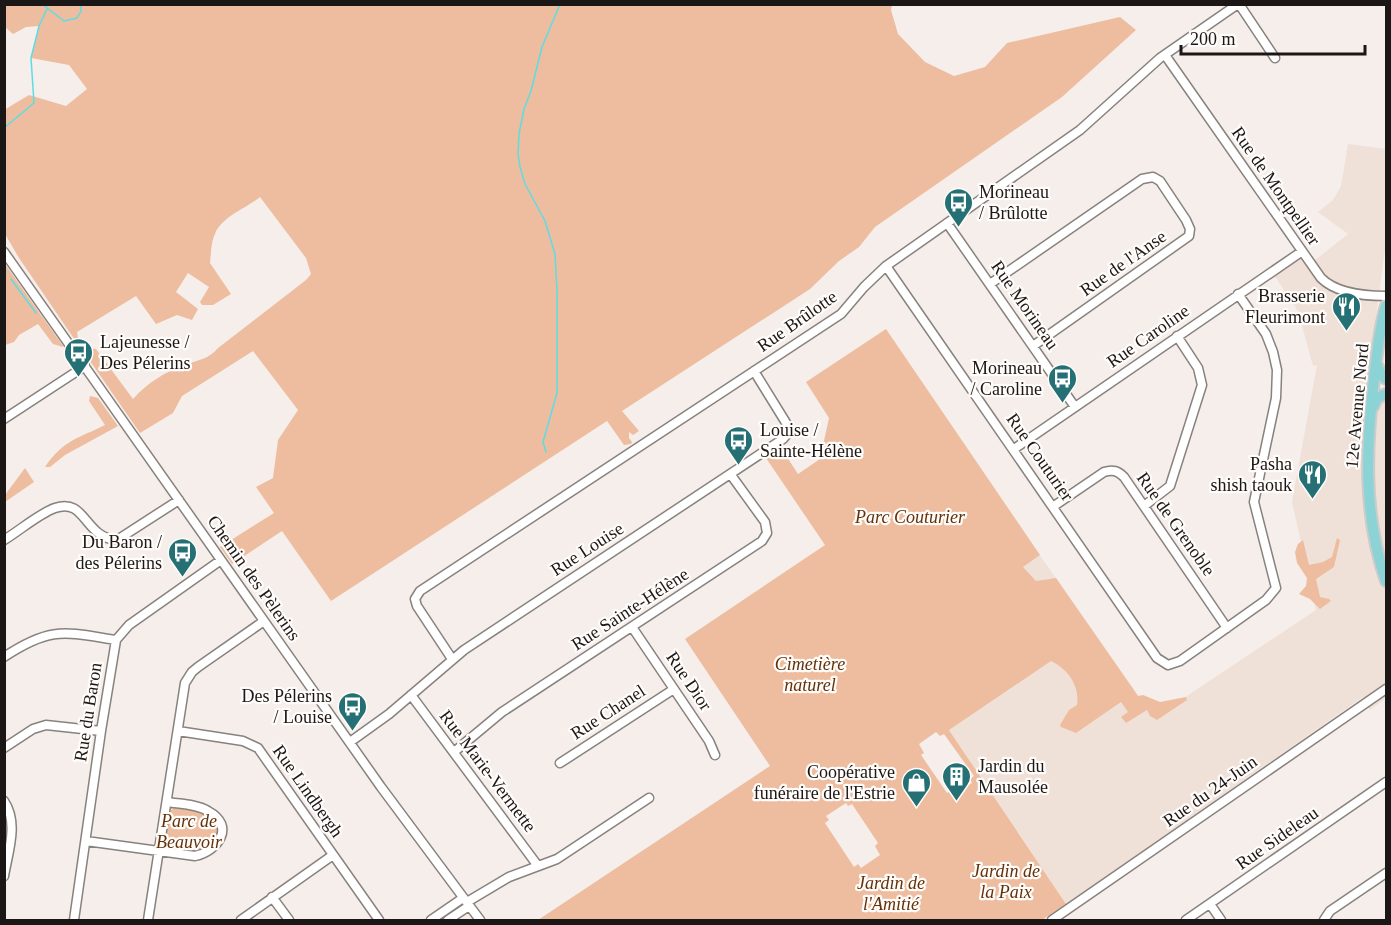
<svg xmlns="http://www.w3.org/2000/svg" width="1391" height="925" font-family="Georgia,serif">
<rect width="100%" height="100%" fill="#f5eeea"/>
<path fill="#f0e1d8" d="M1348 144 1386 149V242L1363 414 1370 415 1386 394V698L1370 710 1363 697 1066 904 889 640 1032 544 1154 718 1316 610 1292 502 1317 365 1313 366 1298 311 1274 275 1306 252 1314 261 1348 234 1318 212 1333 200 1341 186Z"/>
<path fill="#eebd9f" fill-rule="evenodd" d="M5 4 892 5 891 10 898 34 925 62 954 76 985 67 1007 43 1120 17 1136 30 1062 97 875 227 859 247 839 261 810 289 622 411 639 431 633 435 629 432V438L632 442 631 444 624 445 607 421 331 601 282 531 232 564 220 547 274 513 256 487 273 478 278 440 298 410 253 351 182 396 173 413 140 433 81 348 96 349 133 399C147 383 165 372 185 365 198 360 209 359 218 348L306 280 311 274 306 258 260 197C247 208 221 217 215 234 211 242 211 254 210 263L231 294 213 305H202L200 302 209 287 188 273 176 292 198 309 192 320 177 315 156 324 136 296 77 332 79 346 19 258 5 234 4 110 29 95 66 106 87 89 69 65 31 58 39 26 26 27 13 34 5 27Z
M5 264 63 346V347L53 344 38 324 19 335 14 342 5 345Z
M886 329 1040 555 1023 567 1036 581 1056 578 1138 696 1143 695 1160 702 1186 697 1187 700 1157 720 1150 716 1147 710 1126 723 1121 717 1128 712 1121 702 1076 733 1061 727 1060 725 1069 710 1077 705C1080 686 1068 669 1051 661L949 730 1066 904 1042 920H538L770 766 685 639 825 545 766 458 781 448 798 474 820 459 829 418 806 382ZM936 732 940 736 944 734 974 776 970 779 972 783 953 795 950 791 947 793 921 755 924 753 919 744ZM846 803 848 806 852 804 878 843 875 846 880 855 861 868 858 864 854 867 825 823 829 820 826 816Z
M90 396 98 398 118 426 65 455 50 467H45C63 440 79 438 105 425L89 401Z
M25 468 34 482 5 502V495Z
M1337 538 1340 540 1334 567 1316 579 1320 597 1329 599 1331 601 1320 609 1310 599 1299 594 1306 586 1307 578 1297 563 1295 552 1298 544 1303 540 1309 565 1323 562 1332 557Z
M174 808C191 810 217 810 218 833 202 858 193 853 167 849L164 845 170 811Z"/>
<g fill="none" stroke-linecap="round" stroke-linejoin="round">
<path stroke="#5cdde3" stroke-width="1.5" d="M42 4 64 21 77 18 81 11V4
M4 128 34 103 31 58 39 26 47 9
M4 270 6 272
M11 279 36 313
M546 452 543 442 557 393V291L555 254 545 221 525 184 520 167 518 154 519 134 524 109 531 91 542 47 560 4"/>
<defs>
<path id="minor" d="M1239 4 1275 58
M1165 55 1321 278C1337 294 1365 296 1386 296
M947 223 1075 407
M4 252 381 787 480 920
M886 266 1157 658 1168 665 1180 661 1266 600 1276 588 1254 502 1276 398 1277 370 1273 352 1266 334 1238 294
M990 284 1142 179 1153 177 1160 181 1186 220 1190 229 1189 236 1033 346
M4 419 85 366
M1014 449 1301 252
M1054 506 1104 472C1113 469 1118 471 1124 477L1227 628
M1144 506 1170 486 1202 385 1198 368 1177 336
M4 540C19 531 40 513 55 508 86 497 84 538 117 540L179 500
M632 627 709 741 715 755
M4 657C51 626 64 632 116 640
M452 659 417 606 415 599 420 591 841 314 864 287 886 266 1080 130 1160 58 1238 4
M411 695 538 866
M178 731 243 741 258 748 379 920
M350 742 389 714 464 650 783 439 788 433V426L754 371
M4 748 33 729 46 725 101 731
M454 752 502 712 762 541 767 533 765 522 731 475
M560 763 674 689
M4 801C19 823 8 852 4 876
M86 841 195 856C218 851 236 826 208 811 197 804 179 804 167 802
M272 897 289 920
M467 902 509 877 557 859 649 798
M1210 904 1221 920
M74 920 101 731 116 640 129 625 221 560
M148 920 185 683 192 672 198 667 264 621
M241 920 333 855
M431 920 463 898
M448 920 469 906
M1052 920 1386 689
M1186 920 1386 782
M1324 920 1330 911 1386 873"/>
<path id="major" d="M1386 306C1379 329 1377 354 1374 379 1366 447 1363 515 1386 581
M1376 363 1382 376 1386 379
M1373 407 1377 398 1386 394"/>
</defs>
<use href="#minor" stroke="#88827e" stroke-width="11"/>
<use href="#major" stroke="#cdcccc" stroke-width="14"/>
<use href="#minor" stroke="#fff" stroke-width="8"/>
<use href="#major" stroke="#8cd3d6" stroke-width="10"/>
</g>
<defs>
<symbol id="bus-pin" viewBox="-11 -11 22 30"><path d="M0 17L-7.5 6A9.5 9.5 0 1 1 7.5 6Z" fill="#257074" stroke="#fffcfa"/><path d="M-5-6H5V4H4V6H2V4H-2V6H-4V4H-5ZM-3.5-4V0h7V-4ZM-3.5 1.2v1.5H-2V1.2ZM2 1.2v1.5H3.5V1.2Z" fill="#fff"/></symbol>
<symbol id="restaurant-pin" viewBox="-11 -11 22 30"><path d="M0 17L-7.5 6A9.5 9.5 0 1 1 7.5 6Z" fill="#257074" stroke="#fffcfa"/><path d="M-5-6h1v4h1v-4h1v4h1v-4h1v5L-1.5 .5V6h-2V.5L-5-1ZM5-6V6H3V1.5H1.5Q1.5-4 5-6Z" fill="#fff"/></symbol>
<symbol id="building-pin" viewBox="-11 -11 22 30"><path d="M0 17L-7.5 6A9.5 9.5 0 1 1 7.5 6Z" fill="#257074" stroke="#fffcfa"/><path d="M-4-6H4V6H1V3H-1V6H-4ZM-2.5-4.3h1.7v1.8h-1.7ZM.8-4.3h1.7v1.8H.8ZM-2.5-1h1.7V.8h-1.7ZM.8-1h1.7V.8H.8Z" fill="#fff"/></symbol>
<symbol id="shop-pin" viewBox="-11 -11 22 30"><path d="M0 17L-7.5 6A9.5 9.5 0 1 1 7.5 6Z" fill="#257074" stroke="#fffcfa"/><path d="M-5-2.5h2.3a2.7 3.5 0 0 1 5.4 0H5L5.5 6h-11ZM-1.5-2.5h3a1.5 2.3 0 0 0-3 0Z" fill="#fff"/></symbol>
</defs>
<g fill-rule="evenodd">
<use href="#bus-pin" x="942" y="186" width="33" height="45"/>
<use href="#restaurant-pin" x="1330" y="290" width="33" height="45"/>
<use href="#bus-pin" x="62" y="336" width="33" height="45"/>
<use href="#bus-pin" x="1046" y="362" width="33" height="45"/>
<use href="#bus-pin" x="722" y="424" width="33" height="45"/>
<use href="#restaurant-pin" x="1296" y="458" width="33" height="45"/>
<use href="#bus-pin" x="166" y="536" width="33" height="45"/>
<use href="#bus-pin" x="336" y="690" width="33" height="45"/>
<use href="#building-pin" x="940" y="760" width="33" height="45"/>
<use href="#shop-pin" x="900" y="766" width="33" height="45"/>
</g>
<g text-anchor="middle" dominant-baseline="central" stroke-width="4.5" stroke-linejoin="round" paint-order="stroke">
<g font-size="18" fill="#1a1716" stroke="#fffcfa">
<text transform="translate(1276 186) rotate(55)">Rue de Montpellier</text>
<text transform="translate(1123 263) rotate(-35)">Rue de l'Anse</text>
<text transform="translate(1025 305) rotate(55)">Rue Morineau</text>
<text transform="translate(797 321) rotate(-35)">Rue Brûlotte</text>
<text transform="translate(1148 336) rotate(-35)">Rue Caroline</text>
<text transform="translate(1357 406) rotate(-85)">12e Avenue Nord</text>
<text transform="translate(1040 457) rotate(55)">Rue Couturier</text>
<text transform="translate(1176 524) rotate(55)">Rue de Grenoble</text>
<text transform="translate(587 549) rotate(-33)">Rue Louise</text>
<text transform="translate(254 578) rotate(55)">Chemin des Pèlerins</text>
<text transform="translate(630 609) rotate(-33)">Rue Sainte-Hélène</text>
<text transform="translate(689 681) rotate(56)">Rue Dior</text>
<text transform="translate(88 712) rotate(-81)">Rue du Baron</text>
<text transform="translate(608 712) rotate(-33)">Rue Chanel</text>
<text transform="translate(488 771) rotate(53)">Rue Marie-Vermette</text>
<text transform="translate(308 791) rotate(55)">Rue Lindbergh</text>
<text transform="translate(1210 791) rotate(-35)">Rue du 24-Juin</text>
<text transform="translate(1277 838) rotate(-35)">Rue Sideleau</text>
</g>
<g font-size="18" fill="#1a1716" stroke="#fffcfa" text-anchor="end">
<text x="979" y="192" text-anchor="start">Morineau<tspan x="979" dy="21">/ Brûlotte</tspan></text>
<text x="1325" y="296">Brasserie<tspan x="1325" dy="21">Fleurimont</tspan></text>
<text x="100" y="342" text-anchor="start">Lajeunesse /<tspan x="100" dy="21">Des Pélerins</tspan></text>
<text x="1042" y="368">Morineau<tspan x="1042" dy="21">/ Caroline</tspan></text>
<text x="760" y="430" text-anchor="start">Louise /<tspan x="760" dy="21">Sainte-Hélène</tspan></text>
<text x="1292" y="464">Pasha<tspan x="1292" dy="21">shish taouk</tspan></text>
<text x="162" y="542">Du Baron /<tspan x="162" dy="21">des Pélerins</tspan></text>
<text x="332" y="696">Des Pélerins<tspan x="332" dy="21">/ Louise</tspan></text>
<text x="978" y="766" text-anchor="start">Jardin du<tspan x="978" dy="21">Mausolée</tspan></text>
<text x="895" y="772">Coopérative<tspan x="895" dy="21">funéraire de l'Estrie</tspan></text>
</g>
<g font-size="18" font-style="italic" fill="#62310b" stroke="#fffcfa">
<text x="910" y="517">Parc Couturier</text>
<text x="810" y="664">Cimetière<tspan x="810" dy="21">naturel</tspan></text>
<text x="189" y="821">Parc de<tspan x="189" dy="21">Beauvoir</tspan></text>
<text x="1006" y="871">Jardin de<tspan x="1006" dy="21">la Paix</tspan></text>
<text x="891" y="883">Jardin de<tspan x="891" dy="21">l'Amitié</tspan></text>
</g>
</g>
<rect width="1391" height="925" fill="none" stroke="#1a1716" stroke-width="12"/>
<path d="M1181 45v9h184v-9" fill="none" stroke="#1a1716" stroke-width="3"/>
<text x="1190" y="45" font-size="18" fill="#1a1716" stroke="#fffcfa" stroke-width="4.5" paint-order="stroke">200 m</text>
</svg>
